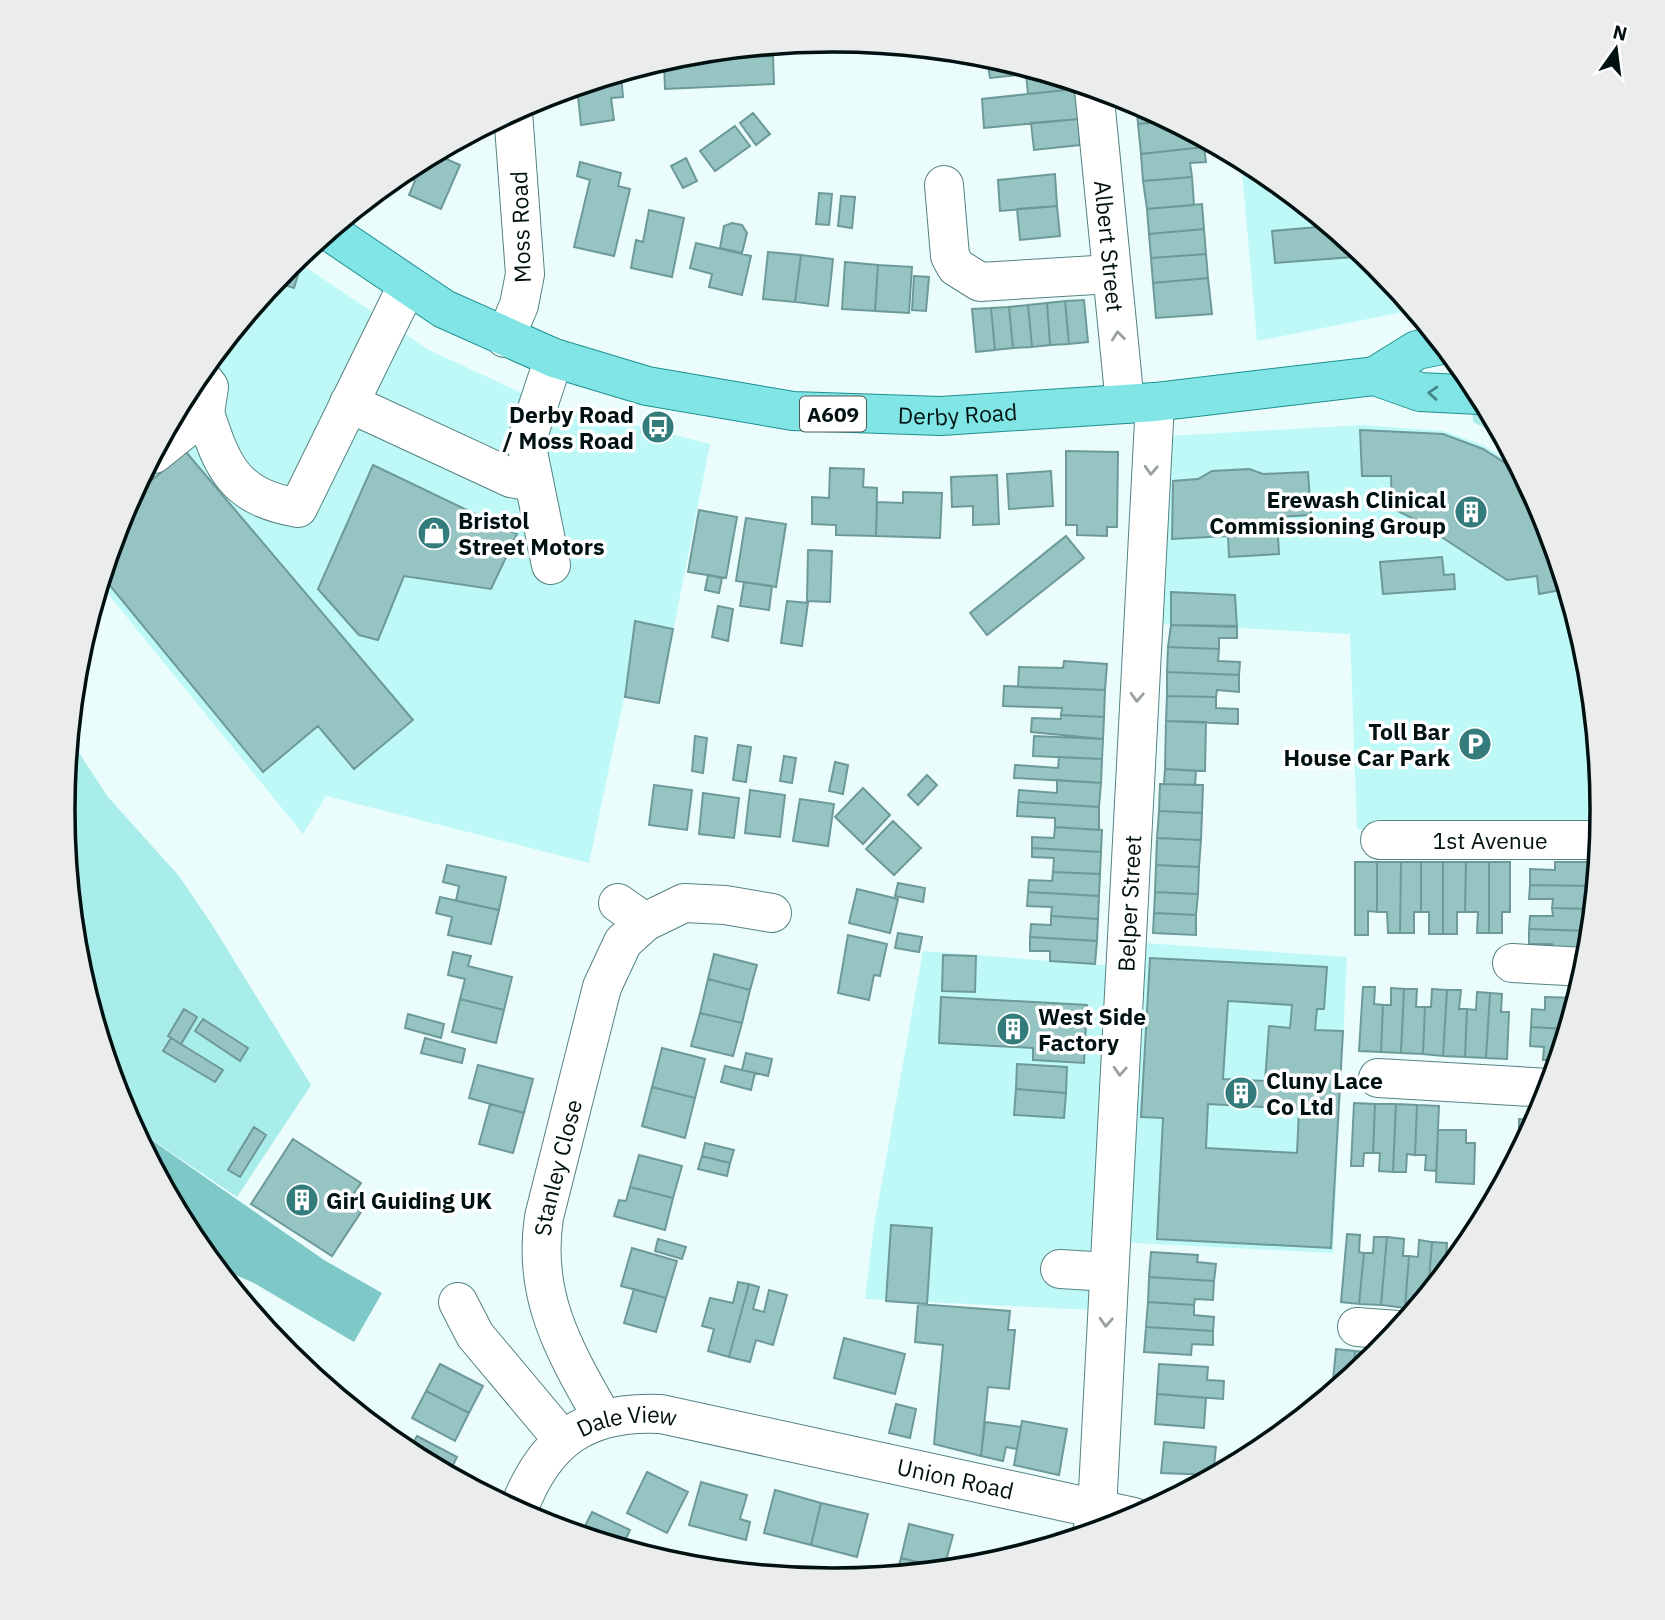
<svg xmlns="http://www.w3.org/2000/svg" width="1665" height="1620" font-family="'IBM Plex Sans',sans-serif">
<rect width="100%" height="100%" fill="#eafdfc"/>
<path fill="#bef9f8" d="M1241 160 1260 170 1377 266 1413 310 1257 341Z
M295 260 429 350 539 401 710 444 659 703 624 698 589 863 326 796 303 834 100 584 122 515 193 382Z
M1361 425 1444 431 1485 446 1518 468 1544 516 1587 659 1602 810 1601 828 1357 829 1350 634 1162 624 1167 436Z
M1144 943 1347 957 1333 1253 1116 1242 1113 1311 865 1299 874 1226 923 951 1142 968Z"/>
<path fill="#a9edeb" d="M1472 407 1486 408 1501 436 1473 422Z
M70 739 108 797 179 876 211 923 311 1085 237 1197 133 1127 121 1104 77 960 63 810Z"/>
<path fill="#7ec8c7" d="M133 1127 324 1260 382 1293 354 1342 254 1283 217 1267 192 1237Z"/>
<path fill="#95c4c3" stroke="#6d9a99" stroke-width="2" fill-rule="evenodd" d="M773 56 774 84 665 89 664 61Z
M1008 63 1074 83 1075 89 1028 94 1026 74 990 78 988 65Z
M621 74 623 97 611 98 614 120 581 125 578 96 572 97 571 89Z
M1075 89 1078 119 984 128 982 99Z
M1136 103 1169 121 1138 124Z
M753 113 770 134 756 145 740 123Z
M1078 119 1080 145 1034 150 1031 123Z
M1169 121 1188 131 1189 136 1204 140V147L1141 154 1138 124Z
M735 126 750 146 715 171 700 151Z
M1204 147 1206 162 1190 163 1192 177 1143 181 1141 154Z
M435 154 460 165 441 209 409 195 415 181 403 176 406 169Z
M686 158 697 181 683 188 671 166Z
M580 162 621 173 618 186 630 189 614 256 574 247 590 180 577 176Z
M1055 174 1057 206 1000 211 998 180Z
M1192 177 1194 205 1147 209 1143 181Z
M819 193 832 194 829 225 816 224Z
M841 196 855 197 852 228 838 226Z
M1202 204 1204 229 1149 234 1147 209Z
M1057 206 1060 236 1020 240 1017 209Z
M649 210 684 218 672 277 631 268 636 240 643 242Z
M732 223 742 225 747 233 742 253 720 248 724 226Z
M1329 226 1352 245 1353 257 1275 263 1272 231Z
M1204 229 1206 254 1151 258 1149 234Z
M696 243 751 256 742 295 709 287 712 274 690 268Z
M768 252 801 255 795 302 763 299Z
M1206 254 1208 278 1153 283 1151 258Z
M801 255 833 259 828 306 795 302Z
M292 262 301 265 294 288 275 282Z
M845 262 878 265 875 311 842 309Z
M878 265 912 267 909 313 875 311Z
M914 276 929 277 926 311 912 310Z
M1208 278 1212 314 1156 318 1153 283Z
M1084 300 1088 342 1069 344 1065 301Z
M1065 301 1069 344 1050 345 1047 303Z
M1047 303 1050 345 1032 347 1028 305Z
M1028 305 1032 347 1013 348 1009 307Z
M1009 307 1013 348 995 350 991 308Z
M991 308 995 350 976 352 972 309Z
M1360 430 1443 434 1483 449 1521 473 1544 516 1561 572H1558L1561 590 1539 594 1537 576 1507 580 1414 519 1392 508 1391 476H1362Z
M1066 451 1118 452 1117 527H1107V536L1077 535V525H1066Z
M186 452 413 720 354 769 318 726 263 772 103 577 122 515 131 497Z
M373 465 517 534 491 589 404 576 378 640 359 635 318 589Z
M830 468 864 469 863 487 877 488 876 536 836 535V525L812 524V497L829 498Z
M1249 469 1263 474 1308 472 1311 515 1277 517 1279 554 1229 557 1228 536 1172 539 1173 481 1198 479 1212 471Z
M1051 471 1053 506 1009 509 1007 474Z
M997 475 999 524 973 525V506L952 507 951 477Z
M903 492 942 493 940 538 876 536 877 502 903 503Z
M699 510 737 517 726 578 688 572Z
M746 518 786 524 776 587 736 581Z
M1066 536 1084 558 987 635 970 613Z
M808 550 832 551 830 602 807 601Z
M1442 557 1444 575 1454 574 1455 589 1383 594 1380 562Z
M708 575 722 578 719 593 705 590Z
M744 582 772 586 769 610 740 606Z
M1171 592 1235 595 1237 627 1171 625Z
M787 601 808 603 802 646 781 643Z
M718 606 733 609 728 641 712 637Z
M635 621 673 629 659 703 625 697Z
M1171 625 1237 626V638H1219V649L1168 647Z
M1168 647 1219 649 1218 661 1240 662 1239 675 1167 672Z
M1064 661 1107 664 1105 690 1018 687 1019 667 1063 668Z
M1167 672 1239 675V692L1217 690 1216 697 1167 696Z
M1004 686 1105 690 1104 717 1061 715 1062 708 1003 706Z
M1167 696 1216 697V708L1238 709V724L1166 721Z
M1061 715 1104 717 1103 739 1031 732 1032 718 1061 719Z
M1166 721 1206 722 1205 771 1165 769Z
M695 736 707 738 703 773 692 771Z
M1034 736 1103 739 1102 759 1033 756Z
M738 745 751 747 746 782 733 780Z
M784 756 796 758 792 783 780 781Z
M1059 757 1102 759 1101 783 1014 778 1015 765 1058 768Z
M835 762 848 765 843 794 829 791Z
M1165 769 1196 771 1195 785 1164 784Z
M927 775 937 785 918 805 908 795Z
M1057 780 1101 783 1099 807 1018 802 1019 790 1057 793Z
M1160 784 1203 785 1202 813 1159 811Z
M654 785 692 790 687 830 649 825Z
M863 788 890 815 863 844 835 817Z
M750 790 785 795 780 837 745 833Z
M703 793 739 798 734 838 699 834Z
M800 799 834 804 828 846 793 841Z
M1018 802 1099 807V830L1055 827V818L1017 816Z
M1159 811 1202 813 1201 840 1157 838Z
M893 821 921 848 894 875 866 849Z
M1055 827 1102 830 1101 852 1032 848V837L1054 838Z
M1157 838 1201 840 1199 867 1156 865Z
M1032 848 1101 852 1100 874 1053 872 1054 858 1032 857Z
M1355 862H1377V912L1368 911V935H1355Z
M1377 862H1401L1400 933H1388L1387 912H1377Z
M1401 862H1421V912H1414V933H1400Z
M1421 862H1443V934H1429V912H1421Z
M1443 862H1466L1465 912H1457V934H1443Z
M1466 862H1489V933H1477L1478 912H1465Z
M1489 862H1510V912H1502V933H1489Z
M1555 862H1597L1595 886 1530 885V869L1555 870Z
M447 865 506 877 499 910 456 901 459 886 443 882Z
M1156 865 1199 867 1198 894 1155 892Z
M1053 872 1100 874 1099 896 1028 892 1029 880 1052 881Z
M898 883 925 888 923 902 895 896Z
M1530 885 1595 886 1592 909 1552 908 1553 899H1529Z
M857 889 898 899 890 933 849 923Z
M1028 892 1099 896 1098 919 1051 916 1052 907 1027 906Z
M1155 892 1198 894 1196 915 1154 913Z
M440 897 499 910 491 944 448 935 452 917 436 913Z
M1552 908 1592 909 1590 931 1529 929 1530 916H1553Z
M1154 913 1196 915V935L1153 933Z
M1051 916 1098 919 1097 941 1030 937 1031 924 1051 925Z
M1529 929 1590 931 1588 954 1552 953V944H1529Z
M898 933 922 937 919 952 895 948Z
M848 935 887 944 880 976 874 975 869 1000 838 993Z
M1030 937 1097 941 1095 964 1050 961V951H1030Z
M453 952 471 956 468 966 512 977 504 1010 460 999 465 979 448 975Z
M714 954 757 965 750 990 708 979Z
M943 955 976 956 975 992 942 991Z
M1150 958 1327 967 1324 1009H1317L1315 1030 1343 1031 1331 1248 1157 1239 1163 1118 1141 1117ZM1228 1001 1292 1005 1290 1028 1269 1026 1265 1081 1223 1079ZM1208 1104 1299 1109 1297 1153 1206 1148Z
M708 979 750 990 742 1023 700 1013Z
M1363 987H1375L1374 1004 1383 1005 1381 1052 1359 1051Z
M1391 988 1404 989 1401 1053 1381 1052 1383 1005H1391Z
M1404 989H1417L1416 1007H1425L1423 1054 1401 1053Z
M1432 989 1447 990 1443 1056 1423 1054 1425 1007H1431Z
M1447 990H1461L1459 1009H1467L1465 1057 1443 1056Z
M1477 992 1490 993 1486 1058 1465 1057 1467 1009 1476 1010Z
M1490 993 1502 994 1501 1012H1509L1507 1059 1486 1058Z
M941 997 1087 1005 1084 1063 1033 1060V1048L939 1043Z
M1545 997 1576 998 1567 1029 1531 1027 1532 1009 1545 1010Z
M460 999 504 1010 496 1043 452 1032Z
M184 1009 197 1017 181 1044 168 1036Z
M700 1013 742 1023 733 1056 691 1046Z
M408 1014 444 1024 441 1038 405 1028Z
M203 1019 248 1048 240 1061 195 1031Z
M1531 1027 1567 1029 1557 1060H1543L1544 1047 1530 1046Z
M171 1038 223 1070 215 1082 163 1051Z
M425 1038 465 1049 462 1063 421 1053Z
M662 1048 705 1059 695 1098 652 1087Z
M746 1053 772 1059 768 1076 742 1070Z
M1017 1064 1067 1067 1066 1093 1016 1089Z
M478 1065 533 1079 524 1113 469 1098Z
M725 1066 755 1073 751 1090 721 1082Z
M652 1087 695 1098 685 1138 642 1126Z
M1016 1089 1066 1093 1064 1118 1014 1115Z
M1354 1103 1375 1104 1373 1153H1364L1363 1166H1351Z
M490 1104 524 1113 513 1153 479 1144Z
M1375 1104H1396L1393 1172 1379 1171 1380 1153H1373Z
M1396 1104 1417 1105 1415 1155 1407 1154 1406 1172H1393Z
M1417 1105 1439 1106 1436 1171 1425 1170 1426 1155H1415Z
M1519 1119 1536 1120 1528 1134 1519 1133Z
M254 1127 266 1135 240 1177 228 1170Z
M1438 1130H1466V1143H1475L1474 1184 1436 1182Z
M1519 1133 1528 1134 1520 1149H1517Z
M293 1139 361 1183 347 1204 361 1212 332 1256 251 1204Z
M705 1143 734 1150 730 1163 702 1156Z
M639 1155 682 1166 673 1198 630 1187Z
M702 1156 730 1163 727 1176 698 1169Z
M630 1187 673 1198 665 1230 614 1216 619 1200 626 1201Z
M891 1225 932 1228 927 1304 886 1301Z
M1347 1234 1360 1235 1359 1252 1364 1253 1359 1304 1341 1302Z
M1374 1237H1387L1381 1305 1359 1304 1364 1253H1373Z
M1387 1237 1404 1239 1403 1256H1409L1405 1308 1381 1305Z
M658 1239 686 1247 682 1259 655 1251Z
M1419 1240 1432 1242 1428 1292 1415 1308H1405L1409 1256 1418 1257Z
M1432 1242 1447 1243 1446 1260 1453 1261 1428 1292Z
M632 1248 677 1261 666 1298 621 1286Z
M1151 1252 1198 1255 1197 1262 1216 1264 1214 1281 1149 1277Z
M1149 1277 1214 1281 1213 1300 1195 1299 1194 1305 1148 1302Z
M738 1282 749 1284 729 1357 708 1351 714 1329 702 1326 710 1298 733 1303Z
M749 1284 759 1287 753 1309 764 1312 769 1290 787 1295 773 1345 756 1340 750 1362 729 1357Z
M634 1289 666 1298 656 1332 624 1323Z
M1148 1302 1194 1305V1315L1214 1317 1213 1331 1146 1327Z
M918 1304 1010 1311 1008 1330H1015L1009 1389 988 1387 981 1456 934 1444 943 1345 915 1342Z
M1146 1327 1213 1331V1345L1192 1344 1191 1355 1144 1352Z
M844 1338 905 1354 895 1394 834 1378Z
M1336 1349 1355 1351 1353 1374 1332 1391Z
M1355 1351 1376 1353 1353 1374Z
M440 1364 483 1386 469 1413 426 1391Z
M1159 1364 1208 1367 1207 1380 1224 1381 1223 1399 1157 1394Z
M426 1391 469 1413 455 1441 412 1418Z
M1157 1394 1206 1398 1204 1428 1155 1424Z
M896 1404 916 1409 910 1438 889 1433Z
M1022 1421 1067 1429 1059 1475 1014 1465Z
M985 1422 1021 1427 1017 1449 1006 1447 1003 1461 981 1456Z
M417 1436 457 1457 449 1473 408 1452Z
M1164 1442 1216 1447 1213 1475 1161 1473Z
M647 1472 688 1492 667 1533 627 1513Z
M701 1482 747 1495 740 1519 750 1522 746 1540 689 1525Z
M775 1490 821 1503 811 1545 764 1533Z
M821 1503 868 1514 857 1557 811 1545Z
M592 1512 630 1530 622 1547 581 1534Z
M909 1524 953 1535 944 1568 901 1558Z
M901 1558 944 1568V1569L897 1573Z"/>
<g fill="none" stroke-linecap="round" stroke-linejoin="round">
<defs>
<g id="minor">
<path id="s1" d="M1094 89 1125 404"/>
<path d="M944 185 950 256 956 267 980 282 1112 274"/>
<path d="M505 338 519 305 525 274 513 112"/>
<path d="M349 403 511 478 532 482"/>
<path d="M205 413C223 469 235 497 298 508L407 286"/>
<path d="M154 454 205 413 209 387 199 374"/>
<path d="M551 565 526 442 554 358"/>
<path id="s2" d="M1380 840H1599"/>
<path d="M618 903 645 922"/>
<path d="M1512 963 1585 967"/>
<path d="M1378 1078 1549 1088"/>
<path d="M1060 1269 1109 1272"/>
<path d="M458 1302 475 1335 563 1440"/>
<path d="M1357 1327 1397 1330"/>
<path id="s3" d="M602 1417C564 1350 532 1296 544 1217L602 987 623 942 645 922 684 903 725 905 772 913"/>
<path id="s4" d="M518 1511C544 1440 586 1410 661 1414L1134 1517"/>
<path id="s5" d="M1092 1532 1097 1510 1155 402"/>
</g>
<g id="major">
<path id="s6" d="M330 232 444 309 554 358 647 386 793 411 941 416 1155 402 1375 376 1417 350 1442 345"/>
<path d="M1375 376 1420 392 1479 395"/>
</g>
</defs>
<use href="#minor" stroke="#558281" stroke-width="40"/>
<use href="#major" stroke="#1e908f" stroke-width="40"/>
<use href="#minor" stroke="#fff" stroke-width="38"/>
<use href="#major" stroke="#81e5e5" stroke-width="38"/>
</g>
<defs><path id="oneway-chevron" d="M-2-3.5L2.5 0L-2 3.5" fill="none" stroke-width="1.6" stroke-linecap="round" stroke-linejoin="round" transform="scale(1.75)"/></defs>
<g stroke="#99a0a0">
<use href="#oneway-chevron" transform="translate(1118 336) rotate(-96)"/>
<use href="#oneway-chevron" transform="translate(1151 470) rotate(93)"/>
<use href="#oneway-chevron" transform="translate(1137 697) rotate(93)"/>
<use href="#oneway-chevron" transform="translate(1120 1071) rotate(93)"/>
<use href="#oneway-chevron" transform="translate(1106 1322) rotate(93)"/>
</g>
<use stroke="#478686" href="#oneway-chevron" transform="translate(1433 393) rotate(-176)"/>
<defs>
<symbol id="bus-disc" viewBox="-11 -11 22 22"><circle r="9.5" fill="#337c7b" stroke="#fff"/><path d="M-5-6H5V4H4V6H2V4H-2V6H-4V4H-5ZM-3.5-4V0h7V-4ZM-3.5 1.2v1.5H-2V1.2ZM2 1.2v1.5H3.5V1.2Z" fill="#fff"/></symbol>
<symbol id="building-disc" viewBox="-11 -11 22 22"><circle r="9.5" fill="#337c7b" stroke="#fff"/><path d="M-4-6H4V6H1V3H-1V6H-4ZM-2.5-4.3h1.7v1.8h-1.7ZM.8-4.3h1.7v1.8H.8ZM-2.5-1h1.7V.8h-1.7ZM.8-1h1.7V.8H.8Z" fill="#fff"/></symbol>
<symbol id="shop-disc" viewBox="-11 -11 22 22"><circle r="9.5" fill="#337c7b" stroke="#fff"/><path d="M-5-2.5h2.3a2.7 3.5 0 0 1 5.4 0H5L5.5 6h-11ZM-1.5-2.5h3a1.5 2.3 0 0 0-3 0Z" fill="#fff"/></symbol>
<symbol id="parking-disc" viewBox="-11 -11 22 22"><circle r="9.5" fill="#337c7b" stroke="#fff"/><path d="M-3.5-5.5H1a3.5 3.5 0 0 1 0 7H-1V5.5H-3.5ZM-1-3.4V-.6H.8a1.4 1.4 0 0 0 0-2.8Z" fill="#fff"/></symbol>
</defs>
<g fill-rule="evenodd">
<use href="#bus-disc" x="639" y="408" width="38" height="38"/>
<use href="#building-disc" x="1452" y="493" width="38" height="38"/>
<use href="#shop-disc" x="415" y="514" width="38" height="38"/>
<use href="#parking-disc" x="1456" y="725" width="38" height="38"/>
<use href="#building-disc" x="994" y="1010" width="38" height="38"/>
<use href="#building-disc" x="1222" y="1074" width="38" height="38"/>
<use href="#building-disc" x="283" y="1181" width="38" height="38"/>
</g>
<g text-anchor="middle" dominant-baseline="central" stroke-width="7" stroke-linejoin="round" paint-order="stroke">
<rect fill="#fff" stroke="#4d5858" stroke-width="2" x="800" y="396.5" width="66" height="35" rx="5"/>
<g font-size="21" font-weight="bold" fill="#011111">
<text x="833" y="414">A609</text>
</g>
<g font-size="23" fill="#011111" stroke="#fff">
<text transform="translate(520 227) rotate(-92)">Moss Road</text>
<text stroke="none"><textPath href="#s1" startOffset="158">Albert Street</textPath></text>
<text stroke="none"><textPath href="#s6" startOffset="668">Derby Road</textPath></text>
<text stroke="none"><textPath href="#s2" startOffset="110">1st Avenue</textPath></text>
<text stroke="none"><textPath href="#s5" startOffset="630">Belper Street</textPath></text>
<text stroke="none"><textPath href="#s3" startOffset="264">Stanley Close</textPath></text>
<text stroke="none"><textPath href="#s4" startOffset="154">Dale View</textPath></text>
<text stroke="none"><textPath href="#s4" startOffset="490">Union Road</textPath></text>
</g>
<g font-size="23" font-weight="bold" fill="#011111" stroke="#fff" text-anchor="start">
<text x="634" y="414" text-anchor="end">Derby Road<tspan x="634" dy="26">/ Moss Road</tspan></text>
<text x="1446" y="499" text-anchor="end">Erewash Clinical<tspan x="1446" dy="26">Commissioning Group</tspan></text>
<text x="458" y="520">Bristol<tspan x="458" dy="26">Street Motors</tspan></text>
<text x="1450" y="731" text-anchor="end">Toll Bar<tspan x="1450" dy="26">House Car Park</tspan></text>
<text x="1038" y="1016">West Side<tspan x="1038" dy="26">Factory</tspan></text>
<text x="1266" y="1080">Cluny Lace<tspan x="1266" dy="26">Co Ltd</tspan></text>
<text x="326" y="1200">Girl Guiding UK</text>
</g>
</g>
<path d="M0 0H1665V1620H0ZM832 52H833A757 757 0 0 1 1590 809V811A757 757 0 0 1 833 1568H832A757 757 0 0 1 75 811V809A757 757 0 0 1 832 52Z" fill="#ebecec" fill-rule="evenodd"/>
<path fill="none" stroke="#011111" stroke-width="3.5" d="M832 52H833A757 757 0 0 1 1590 809V811A757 757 0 0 1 833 1568H832A757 757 0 0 1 75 811V809A757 757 0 0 1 832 52Z"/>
<g transform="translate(1616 49) rotate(14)" stroke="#ffffff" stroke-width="5" paint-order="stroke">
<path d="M0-5L12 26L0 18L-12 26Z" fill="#011111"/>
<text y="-10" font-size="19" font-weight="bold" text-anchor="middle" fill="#011111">N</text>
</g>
</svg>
